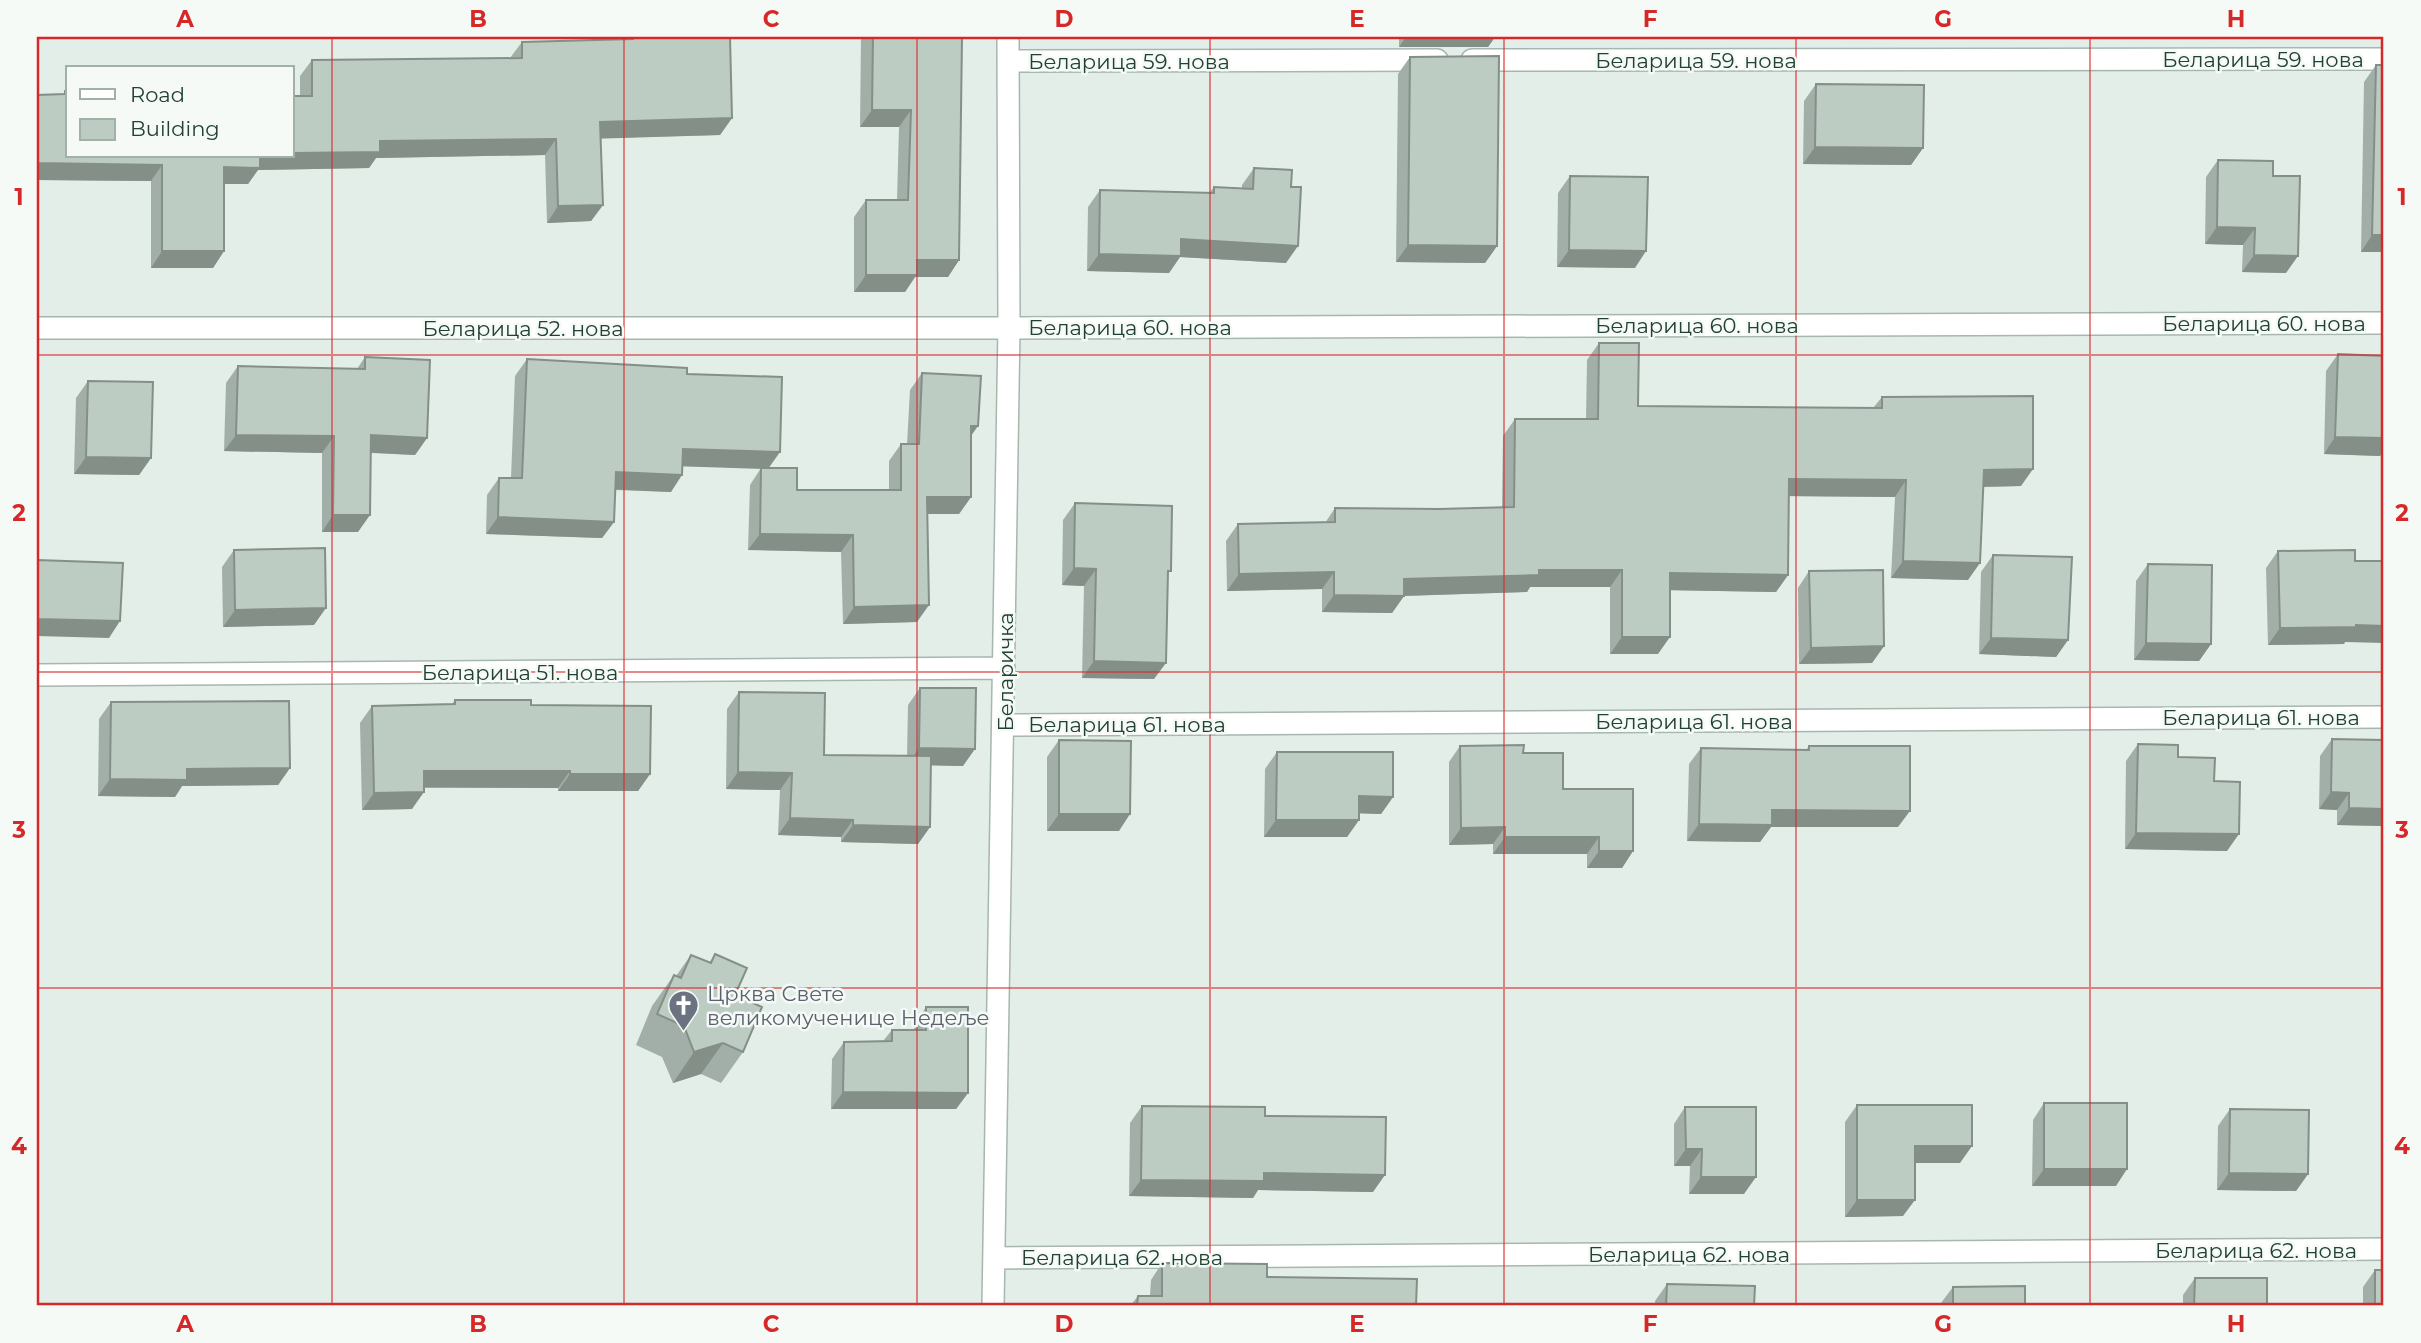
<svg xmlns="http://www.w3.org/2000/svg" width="2421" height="1343" font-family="Montserrat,sans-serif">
<rect width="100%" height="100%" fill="#e4eee8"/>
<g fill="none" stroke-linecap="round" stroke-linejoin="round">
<defs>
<path id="minor" d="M1472 60 2384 59
M1008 61 1437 60
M37 328H1009L2384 323
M37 675 1004 668
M1005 725 2384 717
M994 1258 2384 1249
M993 1306 1009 328 1008 37"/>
</defs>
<use href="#minor" stroke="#a6b7ae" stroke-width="24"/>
<use href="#minor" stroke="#fff" stroke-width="21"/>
</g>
<path fill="#a2afa8" d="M631 37H730L732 118 720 135 600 138 603 205 591 221 547 223 545 155 376 158 369 168 258 170 248 184H224V251L213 268H151V181L37 180V95L63 94 65 91H68V156H292V96H300V76L312 60 510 58 522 42 629 39Z
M861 37H962L959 260 948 277H915L905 292H854V217L866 200H897L899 127H860Z
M1399 37H1495L1488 47H1399Z
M1410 57 1497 246 1485 263 1396 262 1398 74Z
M2376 65H2384V252H2361L2364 82Z
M1816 84 1923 148 1911 165 1803 164 1804 101Z
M2218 160 2273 176 2286 273 2242 272 2243 245 2205 244 2206 177Z
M1254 168 1286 263 1180 257 1169 273 1087 271 1088 207 1100 190 1209 193 1214 187 1242 188V185Z
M1570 176 1635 268 1557 267 1558 193Z
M1599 343 1638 406 1873 408 1882 397 2021 486 1983 487 1968 580 1891 578 1895 497 1789 496 1788 575 1776 592 1670 590 1658 654H1610V587H1530L1527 592 1404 596 1392 613 1322 612V589L1227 591 1226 541 1238 524 1325 523 1335 508 1439 509 1502 507 1503 436 1515 419H1586L1587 360Z
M2338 354 2384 356V449L2380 456 2324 454 2326 371Z
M365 357 427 438 415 455 371 453 358 532H322V453L224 451 226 383 238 366 357 369Z
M527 359 687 374 768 468 797 490H889V461L901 444H907L910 390 922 373 971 437V497L959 514H927L917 622 843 624 841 552 748 550 750 485 761 468 683 466 671 492 615 490 614 522 602 538 486 534 487 495 499 478H511L515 376Z
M88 381 151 458 139 475 74 474 76 398Z
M1075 503 1168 574 1154 679 1082 678 1084 586 1062 585 1063 520Z
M234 550 314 625 223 627 222 567Z
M2278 551 2345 642 2344 644 2268 645 2266 568Z
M1993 555 2068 640 2056 657 1979 654 1981 572Z
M2148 564 2211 644 2199 661 2134 660 2136 581Z
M1809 571 1884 646 1872 663 1799 664 1798 588Z
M920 688 963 766 930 765V827L918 844 841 842V837L778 835 780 790 726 789 727 709 739 692 824 755 907 756 908 705Z
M455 700 531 705 650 774 638 791H558V788H424L412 809 362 810 360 723 372 706 452 704Z
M111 702 290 768 278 785 182 786 175 797 98 796 99 719Z
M2332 739 2384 740V826L2337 825V810L2319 809 2320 756Z
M1059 740 1119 831H1047V757Z
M2138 744 2178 757 2214 781 2227 851 2125 849 2126 761Z
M1460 746 1523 753 1633 851 1622 868H1587V854H1493V844L1449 845V762Z
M1809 746 1898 827H1771L1760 842 1687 841 1689 764 1701 748 1806 750Z
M1277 752 1393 797 1381 814 1359 813V820L1347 837H1264L1265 769Z
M715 954 735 995 743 1052 721 1083 701 1074 673 1083 662 1057 636 1045 652 1006 674 975 676 976 691 955 709 963Z
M926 1007 968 1093 956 1109H831L832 1059 844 1042 883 1041 892 1030H914L915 1024Z
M2044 1103 2116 1186H2032L2033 1120Z
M1857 1105 1960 1163H1915L1903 1216 1845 1217V1122Z
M1142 1106 1265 1116 1373 1192 1258 1190 1253 1198 1129 1196 1130 1123Z
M1685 1107 1744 1194H1689L1690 1166H1674V1124Z
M2230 1109 2308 1174 2296 1191 2217 1190 2218 1126Z
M1162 1263 1267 1277 1416 1306H1130L1138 1296H1150L1151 1280Z
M2375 1270 2384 1306H2363V1287Z
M2195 1278 2267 1306H2183V1295Z
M1667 1284 1754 1306H1655V1301Z
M1953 1287 2025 1306H1941V1303Z"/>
<path fill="#848f88" d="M1406 37H1495L1488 47H1399Z
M872 110H911L899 127H860Z
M732 118 720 135 588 139 600 122Z
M556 139 545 155 376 158 369 168 258 170 248 184H213L224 167 259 156H292V153L380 141Z
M1815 147 1923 148 1911 165 1803 164Z
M37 163 162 165 151 181 37 180Z
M603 205 591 221 547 223 558 206Z
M2217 227 2255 228 2243 245 2205 244Z
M2372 235H2384V252H2361Z
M1181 239 1298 246 1286 263 1180 257 1169 273 1087 271 1099 254Z
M1408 245 1497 246 1485 263 1396 262Z
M1569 250 1646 251 1635 268 1557 267Z
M162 251H224L213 268H151Z
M2254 255 2298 256 2286 273 2242 272Z
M917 260H959L948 277H915L905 292H854L866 275Z
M971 426H978L966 443Z
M236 435 334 436 322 453 224 451Z
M371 435 427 438 415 455 359 452Z
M2335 437 2384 438V449L2380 456 2324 454Z
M683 449 780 452 768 469 672 466Z
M86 457 151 458 139 475 74 474Z
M2033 469 2021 486 1972 487 1984 470Z
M616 472 682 475 671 492 604 489Z
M1789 479 1906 480 1895 497 1777 496Z
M927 497H971L959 514H915Z
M333 515H370L358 532H322Z
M498 517 614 522 602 538 486 534Z
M760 534 853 535 841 552 748 550Z
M1903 561 1980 563 1968 580 1891 578Z
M1074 568 1096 569 1084 586 1062 585Z
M1539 570H1622L1610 587H1530L1527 592 1399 596H1404L1392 613 1322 612 1334 595 1404 579Z
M1334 572 1322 589 1227 591 1239 574Z
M1670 573 1788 575 1776 592 1658 590Z
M929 605 917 622 843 624 854 607Z
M326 608 314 625 223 627 235 610Z
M37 619 120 621 109 638 37 636Z
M2356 625 2384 626V643L2345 642 2344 644 2268 645 2280 628Z
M1622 637H1670L1658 654H1610Z
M1991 638 2068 640 2056 657 1979 654Z
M2146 643 2211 644 2199 661 2134 660Z
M1884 646 1872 663 1799 664 1811 648Z
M1094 661 1166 663 1154 679 1082 678Z
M919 748 975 749 963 766 907 765Z
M290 768 278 785 182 786 175 797 98 796 110 779 187 769Z
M424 771H570L558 788 412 787Z
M738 772 792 773 780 790 726 789Z
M570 774H650L638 791H558Z
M424 792 412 809 362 810 374 793Z
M2331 792 2349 793 2337 810 2319 809Z
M1359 796 1393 797 1381 814 1347 813Z
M2349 808 2384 809V826L2337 825Z
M1772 810 1910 811 1898 827H1771L1760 842 1687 841 1699 824Z
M1059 814H1130L1119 831H1047Z
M790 818 853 820 841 837 778 835Z
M1276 820H1359L1347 837H1264Z
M853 825 930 827 918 844 841 842Z
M1505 827 1493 844 1449 845 1461 828Z
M2136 833 2239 834 2227 851 2125 849Z
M1505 837H1599L1587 854H1493Z
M1599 851H1633L1622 868H1587Z
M723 1043 701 1074 673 1083 694 1052Z
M843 1092 968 1093 956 1109H831Z
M1915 1146H1972L1960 1163H1903Z
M1686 1149H1702L1690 1166H1674Z
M2044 1169H2127L2116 1186H2032Z
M1264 1173 1385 1175 1373 1192 1258 1190 1253 1198 1129 1196 1141 1180Z
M2229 1173 2308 1174 2296 1191 2217 1190Z
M1701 1177H1756L1744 1194H1689Z
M1857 1200H1915L1903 1216 1845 1217Z"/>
<path fill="#bcccc3" stroke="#848f88" stroke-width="2" d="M633 37H730L732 118 600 122 603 205 558 206 556 139 380 141V152L292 153V96H312V60L522 58V42L633 39Z
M873 37H962L959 260H917V275H866V200H908L911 110H872Z
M1499 56 1497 246 1408 245 1410 57Z
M2376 65H2384V235H2372Z
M1816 84 1924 85 1923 148 1815 147Z
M65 91H68V156H260V168L224 167V251H162V165L37 163V95L65 94Z
M2218 160 2273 161V176H2300L2298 256 2254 255 2255 228 2217 227Z
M1254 168 1292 170 1291 187H1301L1298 246 1181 239V256L1099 254 1100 190 1214 193V187L1253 189Z
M1570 176 1648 177 1646 251 1569 250Z
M1599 343H1639L1638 406 1882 408V397L2033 396V469L1984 470 1980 563 1903 561 1906 480 1789 479 1788 575 1670 573V637H1622V570H1539V575L1404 579V596L1334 595V572L1239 574 1238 524 1335 522V508L1439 509 1514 507 1515 419H1598Z
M2338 354 2384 356V438L2335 437Z
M365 357 430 360 427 438 371 435 370 515H333L334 436 236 435 238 366 365 369Z
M527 359 687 368V374L782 377 780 452 683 449 682 475 616 472 614 522 498 517 499 478H522Z
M922 373 981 376 978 426H971V497H927L929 605 854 607 853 535 760 534 761 468H797V490H901V444H919Z
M88 381 153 382 151 458 86 457Z
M1075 503 1172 506 1171 571H1168L1166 663 1094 661 1096 569 1074 568Z
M325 548 326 608 235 610 234 550Z
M2355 550V561H2384V626L2356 625V627L2280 628 2278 551Z
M1993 555 2072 557 2068 640 1991 638Z
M37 560 123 563 120 621 37 619Z
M2148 564 2212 565 2211 644 2146 643Z
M1883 570 1884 646 1811 648 1809 571Z
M920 688H976L975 749 919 748Z
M739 692 825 693 824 755 931 756 930 827 853 825V820L790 818 792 773 738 772Z
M455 700H531V705L651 706 650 774H570V771H424V792L374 793 372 706 455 704Z
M289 701 290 768 187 769V780L110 779 111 702Z
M2332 739 2384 740V809L2349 808V793L2331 792Z
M1059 740 1131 741 1130 814H1059Z
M2138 744 2178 745V757L2215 758 2214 781 2240 782 2239 834 2136 833Z
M1524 745 1523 753H1563V789H1633V851H1599V837H1505V827L1461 828 1460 746Z
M1809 746H1910V811L1772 810V825L1699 824 1701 748 1809 750Z
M1277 752H1393V797L1359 796V820H1276Z
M715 954 747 968 735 995 762 1007 743 1052 723 1043 694 1052 684 1026 657 1014 674 975 681 978 691 955 711 963Z
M926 1007H968V1093L843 1092 844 1042 892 1041V1030H926Z
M2044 1103H2127V1169H2044Z
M1857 1105H1972V1146H1915V1200H1857Z
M1142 1106 1265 1107V1116L1386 1117 1385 1175 1264 1173V1181L1141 1180Z
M1685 1107H1756V1177H1701L1702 1149H1686Z
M2230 1109 2309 1110 2308 1174 2229 1173Z
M1162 1263 1267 1264V1277L1417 1279 1416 1306H1137L1138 1296H1162Z
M2375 1270H2384V1306H2375Z
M2195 1278H2267V1306H2194Z
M1667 1284 1755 1286 1754 1306H1666Z
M2025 1286V1306H1953V1287Z"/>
<path fill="none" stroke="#d62828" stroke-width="2" stroke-opacity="0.55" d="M332 37V1306M624 37V1306M917 37V1306M1210 37V1306M1504 37V1306M1796 37V1306M2090 37V1306M37 355H2384M37 672H2384M37 988H2384"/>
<defs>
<symbol id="church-pin" viewBox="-11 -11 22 30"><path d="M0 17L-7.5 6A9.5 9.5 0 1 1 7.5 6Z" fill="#6b7280" stroke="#f5faf7"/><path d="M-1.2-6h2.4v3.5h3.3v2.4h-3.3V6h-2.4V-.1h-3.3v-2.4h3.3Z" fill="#fff"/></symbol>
</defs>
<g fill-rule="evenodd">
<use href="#church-pin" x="666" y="988" width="35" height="47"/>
</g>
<g text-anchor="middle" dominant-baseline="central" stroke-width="5" stroke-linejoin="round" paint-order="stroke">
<g font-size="21" fill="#224133" stroke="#f5faf7">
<text x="2263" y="59">Беларица 59. нова</text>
<text x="1696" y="60">Беларица 59. нова</text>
<text x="1129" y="61">Беларица 59. нова</text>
<text x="2264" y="323">Беларица 60. нова</text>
<text x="1697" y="325">Беларица 60. нова</text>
<text x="1130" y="327">Беларица 60. нова</text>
<text x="523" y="328">Беларица 52. нова</text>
<text x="520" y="672">Беларица 51. нова</text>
<text transform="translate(1005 672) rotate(-90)">Беларичка</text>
<text x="2261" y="717">Беларица 61. нова</text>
<text x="1694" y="721">Беларица 61. нова</text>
<text x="1127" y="724">Беларица 61. нова</text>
<text x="2256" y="1250">Беларица 62. нова</text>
<text x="1689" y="1254">Беларица 62. нова</text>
<text x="1122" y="1257">Беларица 62. нова</text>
</g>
<g font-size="21" fill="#5b616d" stroke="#f5faf7" text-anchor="start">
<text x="707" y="993">Црква Свете<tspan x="707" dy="24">великомученице Недеље</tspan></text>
</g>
</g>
<rect width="2421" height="1343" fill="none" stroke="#f5faf7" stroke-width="77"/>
<rect x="66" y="66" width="228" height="91" fill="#f5faf7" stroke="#a1b0a9" stroke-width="2"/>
<rect x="80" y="89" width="35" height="10" fill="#ffffff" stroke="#a1b0a9" stroke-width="2"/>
<text x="130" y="102" font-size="21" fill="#224133">Road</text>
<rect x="80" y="119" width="35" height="21" fill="#bcccc3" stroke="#a1b0a9" stroke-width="2"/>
<text x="130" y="136" font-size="21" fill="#224133">Building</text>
<rect x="38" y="38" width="2344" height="1266" fill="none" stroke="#d62828" stroke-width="2.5"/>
<g font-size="23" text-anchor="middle" font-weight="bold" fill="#d62828">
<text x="185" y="27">A</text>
<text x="478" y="27">B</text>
<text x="771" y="27">C</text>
<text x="1064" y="27">D</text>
<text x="1357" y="27">E</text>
<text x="1650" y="27">F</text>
<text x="1943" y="27">G</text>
<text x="2236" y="27">H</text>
<text x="19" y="205">1</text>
<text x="2402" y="205">1</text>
<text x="19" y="521">2</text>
<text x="2402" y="521">2</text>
<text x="19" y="838">3</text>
<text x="2402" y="838">3</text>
<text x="19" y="1154">4</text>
<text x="2402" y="1154">4</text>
<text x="185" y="1332">A</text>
<text x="478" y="1332">B</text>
<text x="771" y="1332">C</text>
<text x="1064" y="1332">D</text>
<text x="1357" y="1332">E</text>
<text x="1650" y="1332">F</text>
<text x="1943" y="1332">G</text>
<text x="2236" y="1332">H</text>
</g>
</svg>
